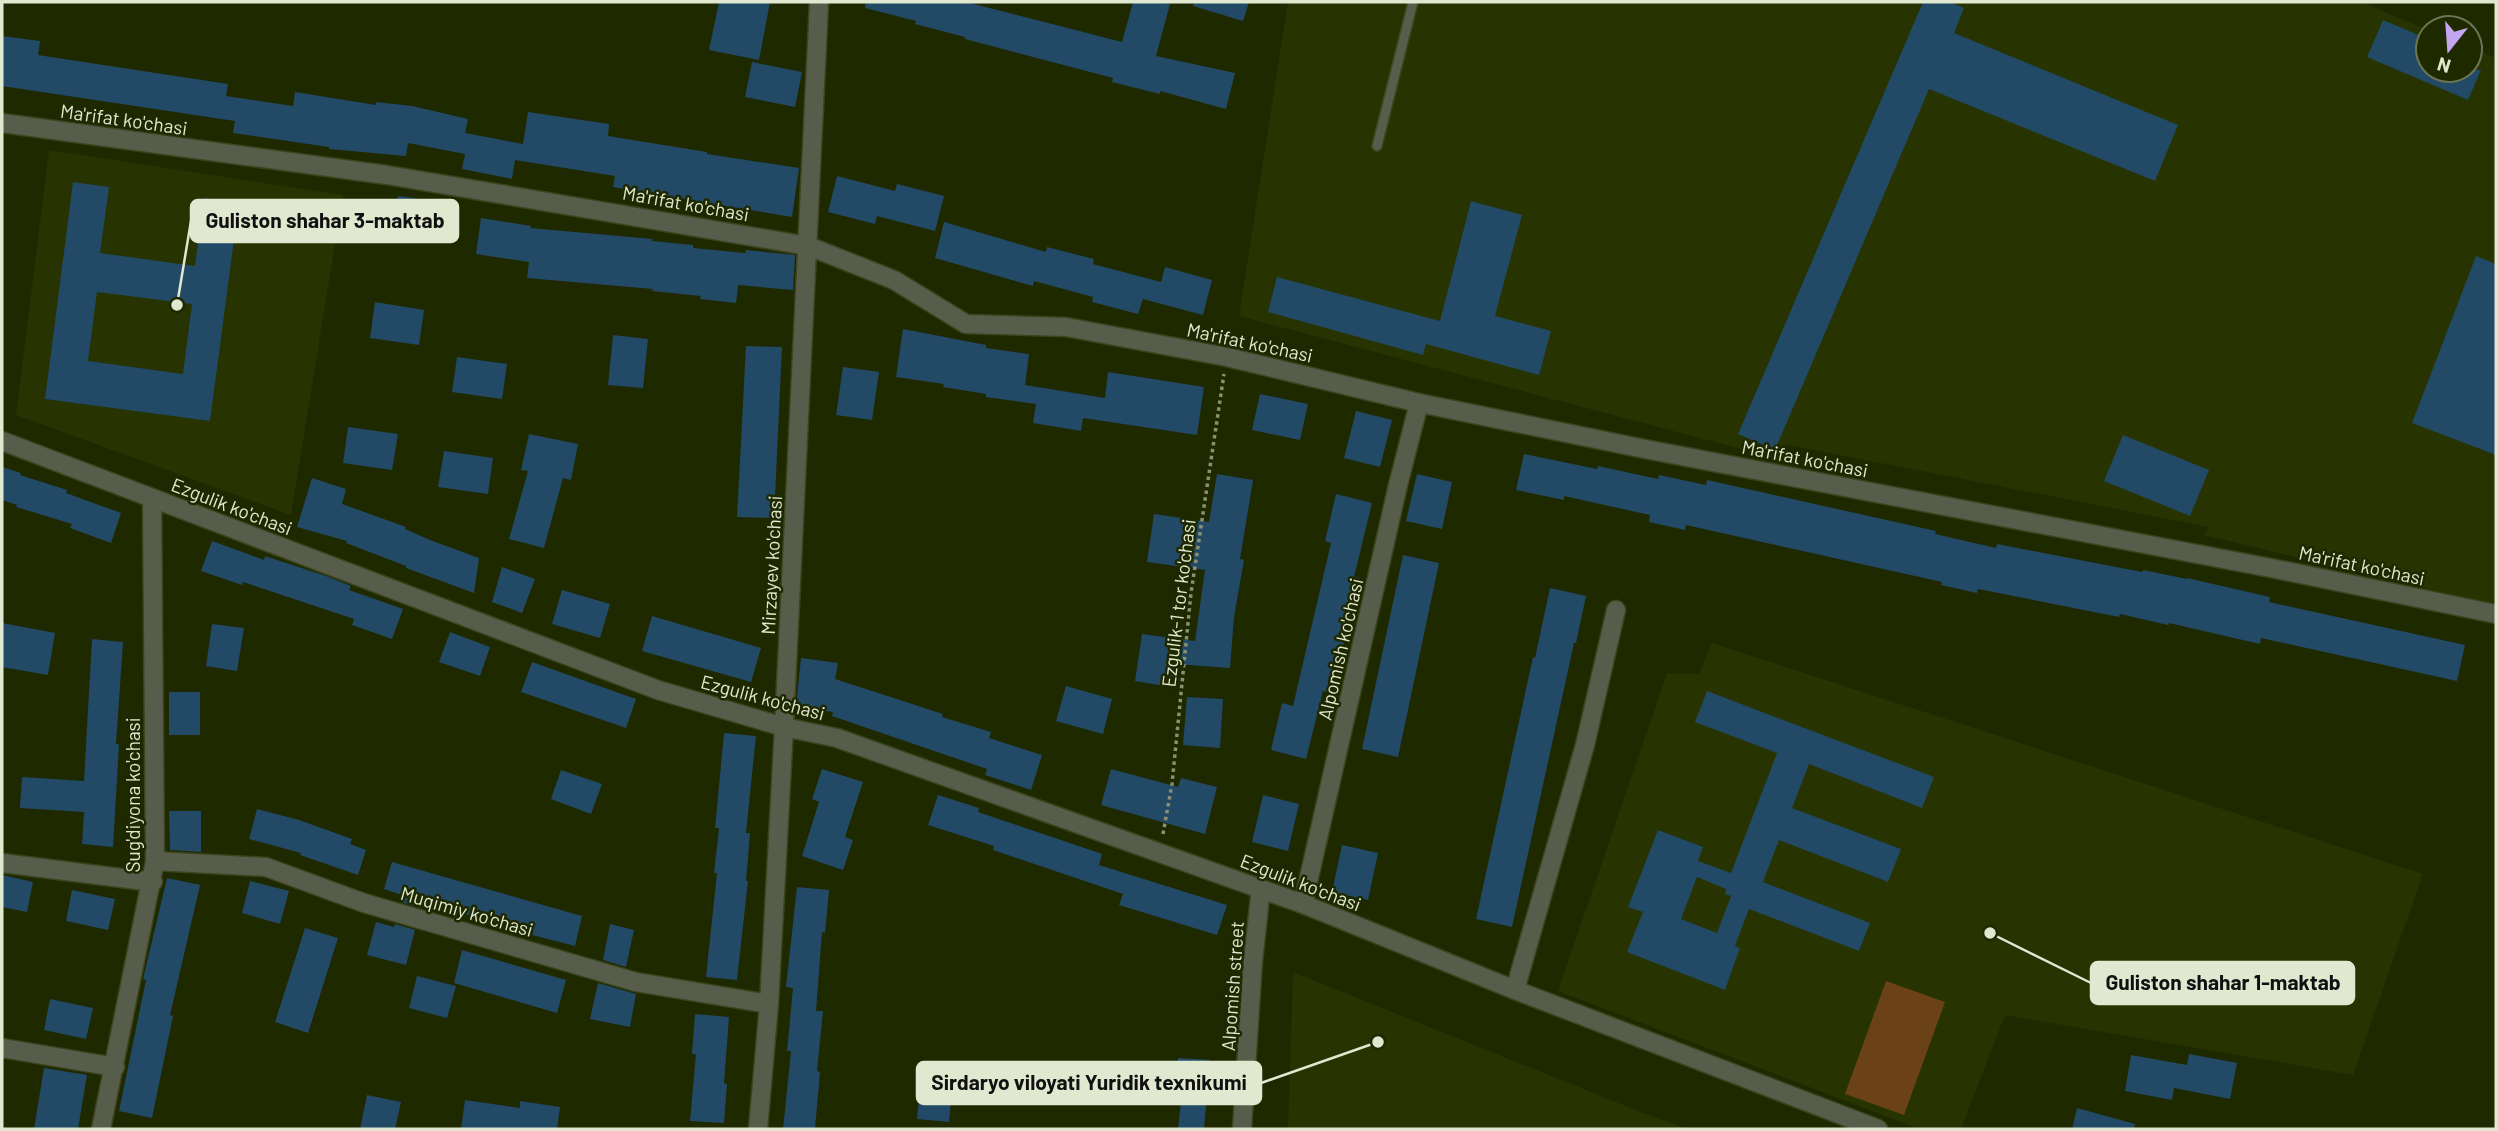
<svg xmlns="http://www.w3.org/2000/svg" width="2498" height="1131" font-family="Barlow,sans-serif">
<rect width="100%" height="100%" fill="#1f2900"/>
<path fill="#273300" d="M1288 2H2361L2428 30V70H2470V47L2496 58V605L2204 535 2209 527 1783 444 1779 459 1239 316Z
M49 150 343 195 291 515 16 415Z
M1712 643 2423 874 2353 1075 2005 1015 1961 1129H1919L1558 991 1667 673 1699 674Z
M1293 972 1638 1111 1687 1129H1288Z"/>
<path fill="#6b4117" d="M1886 981 1945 1002 1904 1115 1845 1094Z"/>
<path fill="#224965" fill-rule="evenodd" d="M719 2H770L759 60 709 50Z
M866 2H966L1122 42 1133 2H1160L1170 4 1156 56 1235 73 1226 109 1160 91V94L1112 82 1113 78 965 39V37L915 24 916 21 865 8Z
M1194 2H1249L1243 21 1193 6Z
M1923 2H1950L1964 8 1954 33 2178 125 2155 181 1929 89 1775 450 1738 434Z
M2383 20 2428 39V70H2481L2468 100 2367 57Z
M2 36 40 41 38 55 228 84 226 96 293 106 295 92 376 105V102L412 106 468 119 465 133 523 144 528 112 609 124 608 136 707 152V154L799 168 792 217 613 187 615 176 515 160 512 179 462 169 465 154 408 143 406 156 329 149V147L233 133 235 121 2 86Z
M752 62 802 72 795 107 745 97Z
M837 176 895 191 897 184 944 196 935 231 877 216 875 224 828 212Z
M73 182 109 187 100 253 195 266 204 198 239 202 210 421 45 399ZM97 292 192 304 183 374 88 361Z
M398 196 448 203 443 239 393 231Z
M1471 201 1522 215 1495 316 1551 331 1539 375 1426 344 1423 355 1268 312 1277 277 1440 321Z
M481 218 531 226 530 228 653 239 652 241 693 245V248L745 253 746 250 795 255 793 290 738 285 736 303 700 299 701 296 652 291 653 289 527 278 529 262 476 254Z
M944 222 1046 252 1047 247 1094 259 1093 264 1161 282 1165 267 1212 280 1203 315 1143 299 1138 314 1092 302 1093 297 1034 281 1033 286 935 258Z
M2476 256 2496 264V455L2412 423Z
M375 302 424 310 419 345 370 338Z
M903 329 986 345V348L1029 354 1025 385 1105 398 1108 372 1204 387 1197 435 1083 418 1081 431 1033 423 1036 404 986 397V394L943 387 944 384 896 377Z
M613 335 648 339 643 388 608 385Z
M746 346 782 347 774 518 737 517Z
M457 357 507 364 502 399 452 392Z
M843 367 879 372 872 420 836 415Z
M1260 394 1308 404 1300 440 1252 430Z
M1356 411 1392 420 1380 467 1344 458Z
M348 427 398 434 392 470 343 463Z
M529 434 578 444 571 480 563 478 544 548 509 539 528 471 521 470Z
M2123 435 2209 470 2190 516 2104 481Z
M444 451 493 458 488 494 438 487Z
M1524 454 1597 469 1598 466 1658 479 1659 475 1706 485 1707 480 1936 531 1935 534 1996 548 1997 544 2142 572 2143 570 2187 579V578L2270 597 2269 602 2465 645 2457 681 2261 638 2260 644 2169 623 2168 625 2120 614 2119 617 1978 589 1977 593 1941 585 1942 582 1686 525 1685 530 1649 522 1650 515 1564 496V500L1516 490Z
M2 467 21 473 20 475 67 490 66 493 121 513 111 543 70 528 72 524 16 507 17 505 2 500Z
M1217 474 1253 480 1240 559 1244 560 1234 617 1230 668 1175 664 1171 687 1135 681 1142 634 1195 641 1205 570 1147 562 1154 514 1209 522Z
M1417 474 1452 482 1442 529 1406 521Z
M312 478 346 489 342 504 406 527 405 529 430 540 479 558 474 593 406 568V566L346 543 347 541 297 527Z
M1336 494 1372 503 1354 577 1360 578 1343 646 1345 647 1334 694 1323 691 1306 759 1271 750 1282 703 1293 706 1331 543 1325 541Z
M212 541 264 560 265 556 326 576 351 586 349 590 403 609 392 639 352 625 354 619 243 582 242 585 201 571Z
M1403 555 1439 563 1398 757 1362 749Z
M502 567 535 579 522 613 492 602Z
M1550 588 1586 596 1576 643H1574L1512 927 1476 919 1533 657 1535 658Z
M562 590 610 604 600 638 552 624Z
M652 616 761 648 751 682 642 651Z
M2 623 55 633 48 675 2 667Z
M212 624 244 628 237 671 206 666Z
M450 632 490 647 480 676 439 662Z
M92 639 123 642 116 744H119L113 847 82 844 84 812 20 808 22 777 84 781Z
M801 658 838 663 835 679 943 714 942 717 991 732 989 738 1042 755 1031 790 985 775 987 769 832 716 833 712 796 707Z
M532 662 636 699 626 728 521 692Z
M1066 686 1112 699 1103 734 1056 721Z
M1707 691 1934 777 1922 808 1809 764 1792 808 1901 849 1888 882 1779 840 1763 882 1870 923 1859 951 1749 909 1735 946 1740 948 1725 990 1627 952 1643 912 1628 907 1658 830 1703 847 1698 861 1731 873 1777 753 1695 722ZM1697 877 1726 889 1725 894 1731 896 1717 933 1681 919Z
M169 692H200V735H169Z
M1187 697 1223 699 1220 748 1183 745Z
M724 733 756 736 746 833H750L746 881H748L737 980 706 977 717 873H714L719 828H715Z
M822 769 863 782 845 837 853 840 843 870 802 856 819 802 812 799Z
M1111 769 1178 787 1181 778 1217 787 1205 834 1101 805Z
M561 770 602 784 591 814 551 799Z
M938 795 979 808 978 812 1102 854 1099 865 1227 905 1217 935 1119 905 1123 894 993 850 994 846 928 825Z
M1263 795 1299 804 1288 851 1252 842Z
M257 809 299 820 352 839 350 844 366 850 358 875 300 855 301 853 249 839Z
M169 811H201V852L170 850Z
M1342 845 1378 853 1368 900 1332 892Z
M392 862 582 916 575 946 532 935 533 932 422 903 421 908 401 902 402 895 384 889Z
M2 875 33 882 27 912 2 907Z
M167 878 200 885 170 1015 173 1016 152 1118 119 1111 146 980 143 979Z
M250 881 289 891 280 924 242 913Z
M797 887 829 890 825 933 822 932 816 1011H823L817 1071 820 1072 815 1129H783L791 1051H787L793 988 786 987Z
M72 890 115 899 108 930 66 921Z
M376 922 394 927 395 924 415 930 406 965 367 955Z
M610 924 634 930 626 967 603 960Z
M305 928 338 938 308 1033 275 1022Z
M462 950 566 980 557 1013 454 983Z
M417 976 456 986 447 1018 409 1008Z
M598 983 636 994 630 1027 590 1019Z
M50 999 93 1008 86 1039 44 1030Z
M695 1014 729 1017 724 1083 727 1084 724 1123 690 1121 696 1054H692Z
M2189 1054 2237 1063 2230 1099 2174 1088 2172 1100 2125 1091 2131 1055 2187 1065Z
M1178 1058 1210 1060 1204 1129H1178L1181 1101H1175Z
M44 1068 87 1075 78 1129H34Z
M921 1076 953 1079 949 1122 917 1119Z
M367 1095 401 1102 395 1129H360Z
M465 1100 520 1108V1101L560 1107 557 1129H461Z
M2077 1108 2135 1124 2134 1129H2072Z"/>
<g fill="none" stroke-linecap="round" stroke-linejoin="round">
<defs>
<path id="lane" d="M1377 146 1413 2"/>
<path id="street" d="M2 123 387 175 808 246 894 280 966 324 1066 327 1227 357 1419 403 1650 450 2276 569 2496 614
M2 441 658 690 784 727 837 738 1303 904 1515 990 1878 1129
M155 861 266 867 364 903 636 982 769 1004
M2 863 153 882
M1303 904 1398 485 1419 403
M1515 990 1585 745 1616 610
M2 1048 115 1067
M101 1129 155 861 152 499
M758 1129 769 1004 784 727 819 2
M1242 1129 1253 961 1261 888"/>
</defs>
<use href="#lane" stroke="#3a441d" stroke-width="12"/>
<use href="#street" stroke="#3a441d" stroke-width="21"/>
<path stroke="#899172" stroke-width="3.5" stroke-dasharray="3.5 3.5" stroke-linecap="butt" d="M1163 834 1172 784 1191 593 1224 374"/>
<use href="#lane" stroke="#585d4b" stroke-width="9"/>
<use href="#street" stroke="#585d4b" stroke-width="18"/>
</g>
<g text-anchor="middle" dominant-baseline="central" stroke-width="5" stroke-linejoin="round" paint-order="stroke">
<g font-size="19" fill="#e0e8d0" stroke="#1f2900">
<text transform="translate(124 119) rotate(8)">Ma'rifat ko'chasi</text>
<text transform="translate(686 203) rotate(10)">Ma'rifat ko'chasi</text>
<text transform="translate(1250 342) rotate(12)">Ma'rifat ko'chasi</text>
<text transform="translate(1805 458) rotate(11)">Ma'rifat ko'chasi</text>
<text transform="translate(232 506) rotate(21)">Ezgulik ko'chasi</text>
<text transform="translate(771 565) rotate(-87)">Mirzayev ko'chasi</text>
<text transform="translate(2362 565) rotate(12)">Ma'rifat ko'chasi</text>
<text transform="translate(1178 603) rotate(-83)">Ezgulik-1 tor ko'chasi</text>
<text transform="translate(1340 649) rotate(-77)">Alpomish ko'chasi</text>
<text transform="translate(763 697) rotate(15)">Ezgulik ko'chasi</text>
<text transform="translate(132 795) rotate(-90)">Sug'diyona ko'chasi</text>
<text transform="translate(1301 882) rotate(21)">Ezgulik ko'chasi</text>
<text transform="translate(467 911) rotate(16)">Muqimiy ko'chasi</text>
<text transform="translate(1232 986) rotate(-86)">Alpomish street</text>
</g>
</g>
<path fill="none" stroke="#e0e8d0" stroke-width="2.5" d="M177 305L191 221M1990 933L2091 983M1378 1042L1261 1083"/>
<g fill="#e0e8d0" stroke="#1f2900" stroke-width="2.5">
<circle cx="177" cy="305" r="7"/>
<circle cx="1990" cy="933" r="7"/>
<circle cx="1378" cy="1042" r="7"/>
</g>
<g fill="#e0e8d0" stroke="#e0e8d0" stroke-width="2.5">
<rect x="191" y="200" width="267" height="42" rx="7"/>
<rect x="2091" y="962" width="263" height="42" rx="7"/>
<rect x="917" y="1062" width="344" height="42" rx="7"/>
</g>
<g font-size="21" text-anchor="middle" font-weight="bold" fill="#111">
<text x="325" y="228">Guliston shahar 3-maktab</text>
<text x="2223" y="990">Guliston shahar 1-maktab</text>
<text x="1089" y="1090">Sirdaryo viloyati Yuridik texnikumi</text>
</g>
<rect width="2498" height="1131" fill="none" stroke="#e0e8d0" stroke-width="7"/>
<g transform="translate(2449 49) rotate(197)"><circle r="33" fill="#1f2900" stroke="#6c7553" stroke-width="2"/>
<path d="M0-5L12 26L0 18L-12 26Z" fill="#c4a7f1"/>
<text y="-10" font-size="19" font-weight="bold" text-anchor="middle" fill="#e0e8d0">N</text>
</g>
</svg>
